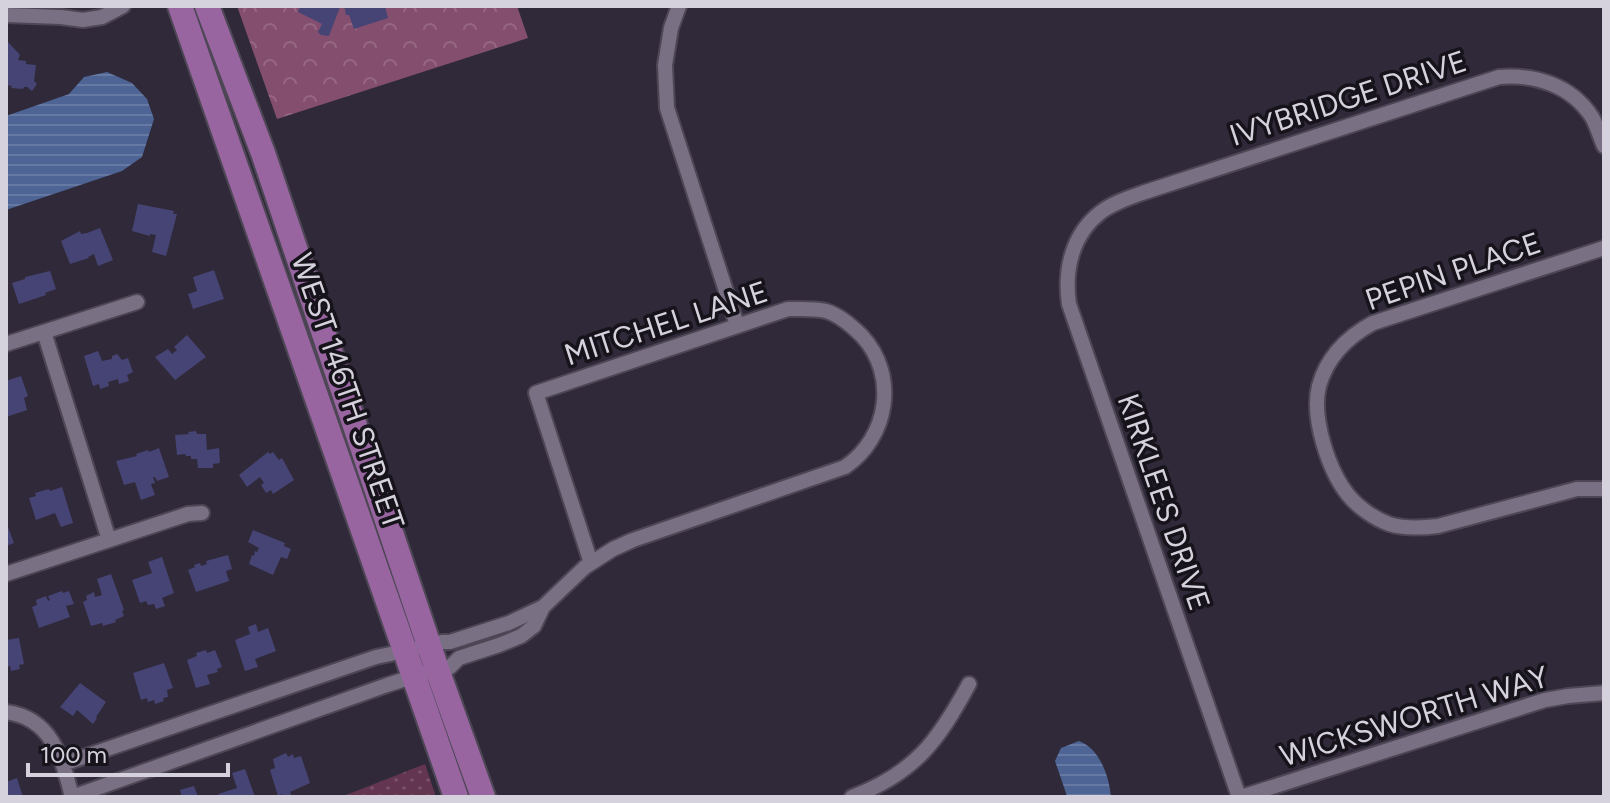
<svg xmlns="http://www.w3.org/2000/svg" width="1610" height="803" font-family="Figtree,sans-serif">
<defs>
<pattern id="grass-dots" width="8" height="8" patternUnits="userSpaceOnUse" patternTransform="scale(2)"><rect width="8" height="8" fill="#633550"/><path d="M2 2h.1M6 6h.1" fill="none" stroke="#795169" stroke-width="1.8" stroke-linecap="round"/></pattern>
<pattern id="forest-crowns" width="20" height="18" patternUnits="userSpaceOnUse" patternTransform="scale(2)"><rect width="20" height="18" fill="#844f6e"/><path d="M2 6a3 3 0 1 1 6 0M12 15a3 3 0 1 1 6 0" fill="none" stroke="#956782"/></pattern>
<pattern id="water-rules" width="6" height="5" patternUnits="userSpaceOnUse" patternTransform="scale(2)"><rect width="6" height="5" fill="#4d6494"/><path d="M0 2.5h6" fill="none" stroke="#6679a3"/></pattern>
</defs>
<rect width="100%" height="100%" fill="#302939"/>
<path fill="url(#grass-dots)" d="M425 764 436 797H341Z"/>
<path fill="url(#forest-crowns)" d="M237 6H517L528 38 277 119Z"/>
<path fill="url(#water-rules)" d="M107 72 132 83 147 99 154 119 142 157 122 171 6 210V116L69 94 84 77Z
M1079 741C1100 749 1109 776 1111 797L1067 796 1055 761 1061 748Z"/>
<path fill="#464475" d="M300 6 340 7 329 36 321 35 318 32 322 24 298 12Z
M344 6H385L388 18 354 29 349 15H346Z
M8 42 20 55 18 60 26 61V64L36 65 34 81 37 84 32 91 27 87H24L23 89 11 88 12 86 6 85V44Z
M138 204 174 211 173 214H177L166 256 152 252 156 235 150 234V236L132 231Z
M100 228 113 260 98 266 94 254 88 257 89 258 70 264 61 241 80 231 81 234 87 233Z
M214 270 224 299 193 309 188 294 197 291 193 277Z
M50 271 56 289 45 293 46 295 19 304 12 283 25 279V277Z
M187 335 206 357 175 380 155 357 168 349 172 354 177 350 174 347Z
M98 351 102 361 112 359V356L117 354 122 360 128 358 133 372 127 375 129 381 119 384 118 379 108 382 109 386 100 389 99 384 93 386 84 356Z
M21 376 28 396 24 398 27 410 6 417V381Z
M196 431 197 434H206L207 450 219 448 220 463 213 464V468H198L197 459H191V456H186L185 454 177 455 175 435 189 434 188 432Z
M159 448 169 477 157 481 155 477H153L155 483 151 484 155 495 141 500 135 482 124 485 116 461 137 456 136 454 148 450 149 452Z
M268 452 270 454 273 452 279 460 282 458 294 480 273 494 271 490 266 493 261 485 264 483 260 477 247 487 239 475Z
M62 487 73 523 61 527 55 513 36 520 29 498 36 496 35 493 49 489 50 491Z
M6 522 14 543 6 546Z
M253 530 285 543 284 546 291 549 287 559 281 557 273 575 249 564 252 555 254 556 255 551 257 552 259 548 248 542Z
M228 555 232 569 226 571 229 581 196 592 188 570 195 567 194 565 200 563 201 566 207 564 206 561Z
M162 557 174 593 162 598 165 606 156 609 154 604 148 605 146 601 140 603 132 580 152 573 148 562Z
M111 574 124 610 122 611 124 616 115 620 116 622 103 626 102 623 91 626 83 602 87 600 86 596 94 592 95 597 102 595 97 579Z
M62 591 63 593 69 591 74 604 66 606 70 617 39 628 32 607 37 605 36 600 46 596 48 601 50 600 48 596Z
M256 624 258 632 268 628 276 651 255 659 258 667 245 671 235 640 250 634 248 627Z
M19 638 24 664 19 665 20 669 11 671 10 666 6 667V640Z
M206 650 207 653 215 650 222 667 217 669 218 672 207 675 210 684 196 688 187 660 197 656 196 653Z
M164 663 173 688 167 690 168 697 163 698 164 701 155 704 154 700 148 702 147 698 141 700 133 673Z
M80 683 106 702 96 717 97 718 93 724 77 710 73 716 60 707Z
M286 753 288 757 293 754 294 758 301 756 310 783 290 792 292 797H283L282 794 278 796 270 770 275 768 273 759Z
M245 769 255 797H219L218 794 237 788 232 773Z
M17 778 23 797H6V782Z
M194 786 198 797H182L180 790Z"/>
<g fill="none" stroke-linecap="round" stroke-linejoin="round">
<defs>
<path id="minor" d="M679 6 671 28 665 65 667 108 737 325
M6 15 61 17 83 20 102 17 123 6
M1604 248 1373 323C1347 337 1327 357 1319 386 1311 418 1329 472 1349 496 1359 508 1375 519 1389 524 1405 529 1422 528 1438 526L1577 489H1604
M44 332 109 540
M6 344 137 302
M6 574 188 514 202 513
M6 712C52 718 62 758 72 797
M63 764 376 657 429 646 442 642H450L509 623 543 607
M72 797 387 685 437 669 450 667 459 658 499 645 521 636 534 626 543 607 585 567 613 549 633 540 845 467C889 437 898 375 862 336 852 326 839 315 826 311 814 308 800 309 788 309L536 393 591 563
M852 797C915 773 938 741 969 684
M1239 797 1069 304C1064 270 1072 234 1101 212 1113 203 1128 198 1142 193L1499 77C1535 74 1571 85 1592 117 1597 126 1600 137 1604 146
M1241 797 1545 700 1568 696 1604 693"/>
<path id="primary" d="M180 6 456 797
M207 6 263 153 437 669 483 797"/>
</defs>
<use href="#minor" stroke="#4d4755" stroke-width="18"/>
<use href="#primary" stroke="#4d4755" stroke-width="28"/>
<use href="#minor" stroke="#797084" stroke-width="14"/>
<use href="#primary" stroke="#9865a0" stroke-width="24"/>
</g>
<g text-anchor="middle" dominant-baseline="central" stroke-width="7" stroke-linejoin="round" paint-order="stroke">
<g font-size="30" fill="#d6d2dd" stroke="#16131b">
<text transform="translate(1348 98) rotate(-18)">IVYBRIDGE DRIVE</text>
<text transform="translate(1453 271) rotate(-19)">PEPIN PLACE</text>
<text transform="translate(666 323) rotate(-18)">MITCHEL LANE</text>
<text transform="translate(348 391) rotate(71)">WEST 146TH STREET</text>
<text transform="translate(1164 502) rotate(71)">KIRKLEES DRIVE</text>
<text transform="translate(1414 716) rotate(-17)">WICKSWORTH WAY</text>
</g>
</g>
<rect width="1610" height="803" fill="none" stroke="#d6d2dd" stroke-width="16"/>
<path d="M28 763v12h200v-12" fill="none" stroke="#d6d2dd" stroke-width="4"/>
<text x="40" y="763" font-size="24" fill="#d6d2dd" stroke="#16131b" stroke-width="6" paint-order="stroke">100 m</text>
</svg>
